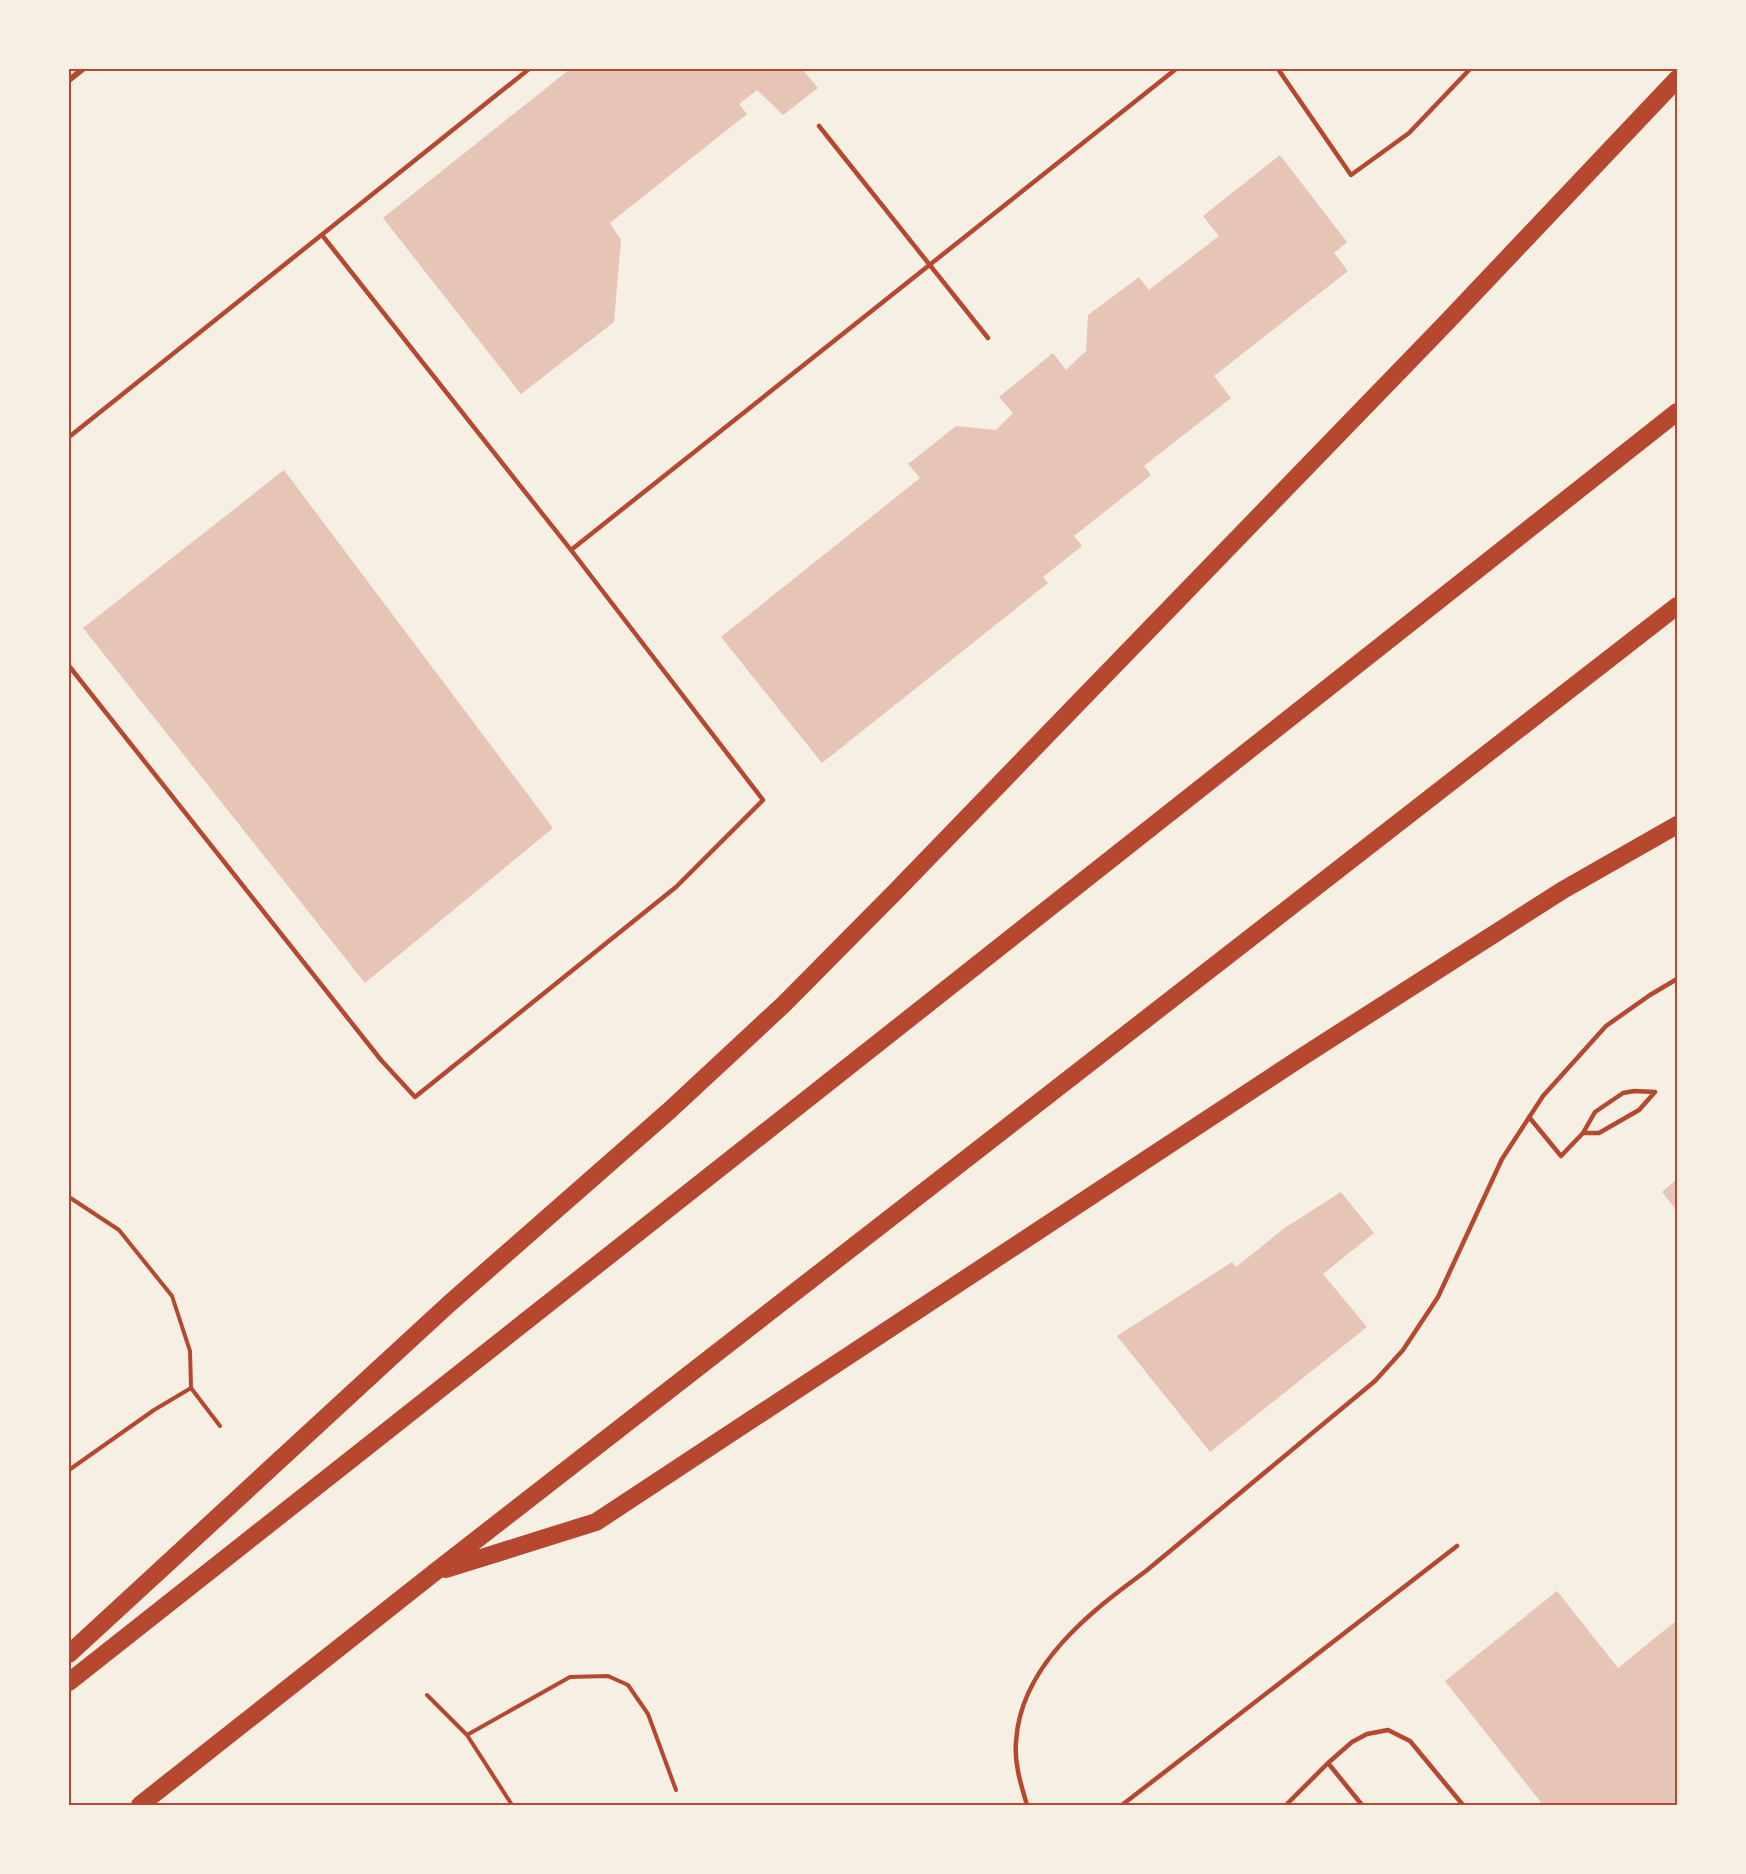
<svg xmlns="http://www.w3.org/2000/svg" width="1746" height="1874" font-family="Rubik,sans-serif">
<rect width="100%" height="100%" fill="#f6efe4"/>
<path fill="#e6c5b7" d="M570 69H802L818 88 783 115 757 90 739 104 747 114 610 223 621 240 614 322 521 394 383 218Z
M1280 155 1347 242 1334 253 1348 271 1214 376 1231 398 1144 466 1151 475 1074 536 1082 546 1043 577 1048 583 822 763 721 637 920 478 908 464 956 426 996 430 1013 413 999 397 1053 353 1066 370 1086 351 1088 315 1139 277 1149 290 1219 236 1203 216Z
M284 470 553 828 365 983 83 628Z
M1677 1179V1211L1662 1192Z
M1341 1192 1374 1233 1323 1274 1367 1327 1210 1452 1117 1336 1232 1262 1236 1267 1286 1227Z
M1557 1591 1618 1668 1677 1620V1805H1543L1445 1681Z"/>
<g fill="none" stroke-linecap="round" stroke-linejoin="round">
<path stroke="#b5482f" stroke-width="4" d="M69 1197 119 1230 172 1296 190 1351 191 1388 220 1426
M69 1470 154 1410 191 1388
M427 1695 467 1735 512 1805
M467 1735 570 1677 608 1676 628 1685 648 1714 676 1790"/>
<path stroke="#b5482f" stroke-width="4.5" d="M1278 69 1351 175 1409 133 1470 69
M819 126 988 338
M69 437 529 69
M571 550 1176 69
M69 666 381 1060 415 1097 676 887 763 800 571 550 322 235
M1529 1117 1561 1156 1583 1133 1595 1112 1623 1093 1634 1091 1655 1092
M1583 1133H1599L1639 1110 1655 1092
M1328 1763 1352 1742 1367 1734 1388 1730 1410 1741 1463 1805
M1027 1805C1021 1785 1014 1763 1016 1742 1020 1666 1090 1612 1146 1571L1375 1381 1403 1350 1438 1297 1502 1159 1543 1096 1606 1026 1650 995 1677 979
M1122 1805 1457 1546
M1286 1805 1328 1763 1362 1805"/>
<path stroke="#b5482f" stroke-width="6" d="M69 80 83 69"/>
<path stroke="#b5482f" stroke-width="18" d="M446 1569 596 1522 1305 1055 1563 890 1677 825
M69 1654 450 1303 670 1110 784 1004 894 893 1445 324 1677 79
M69 1682 1677 412
M140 1805 435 1572 1677 606"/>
</g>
<rect width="1746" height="1874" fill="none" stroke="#f6efe4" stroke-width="141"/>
<rect x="70" y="70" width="1606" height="1734" fill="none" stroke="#b5482f" stroke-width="2"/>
</svg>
